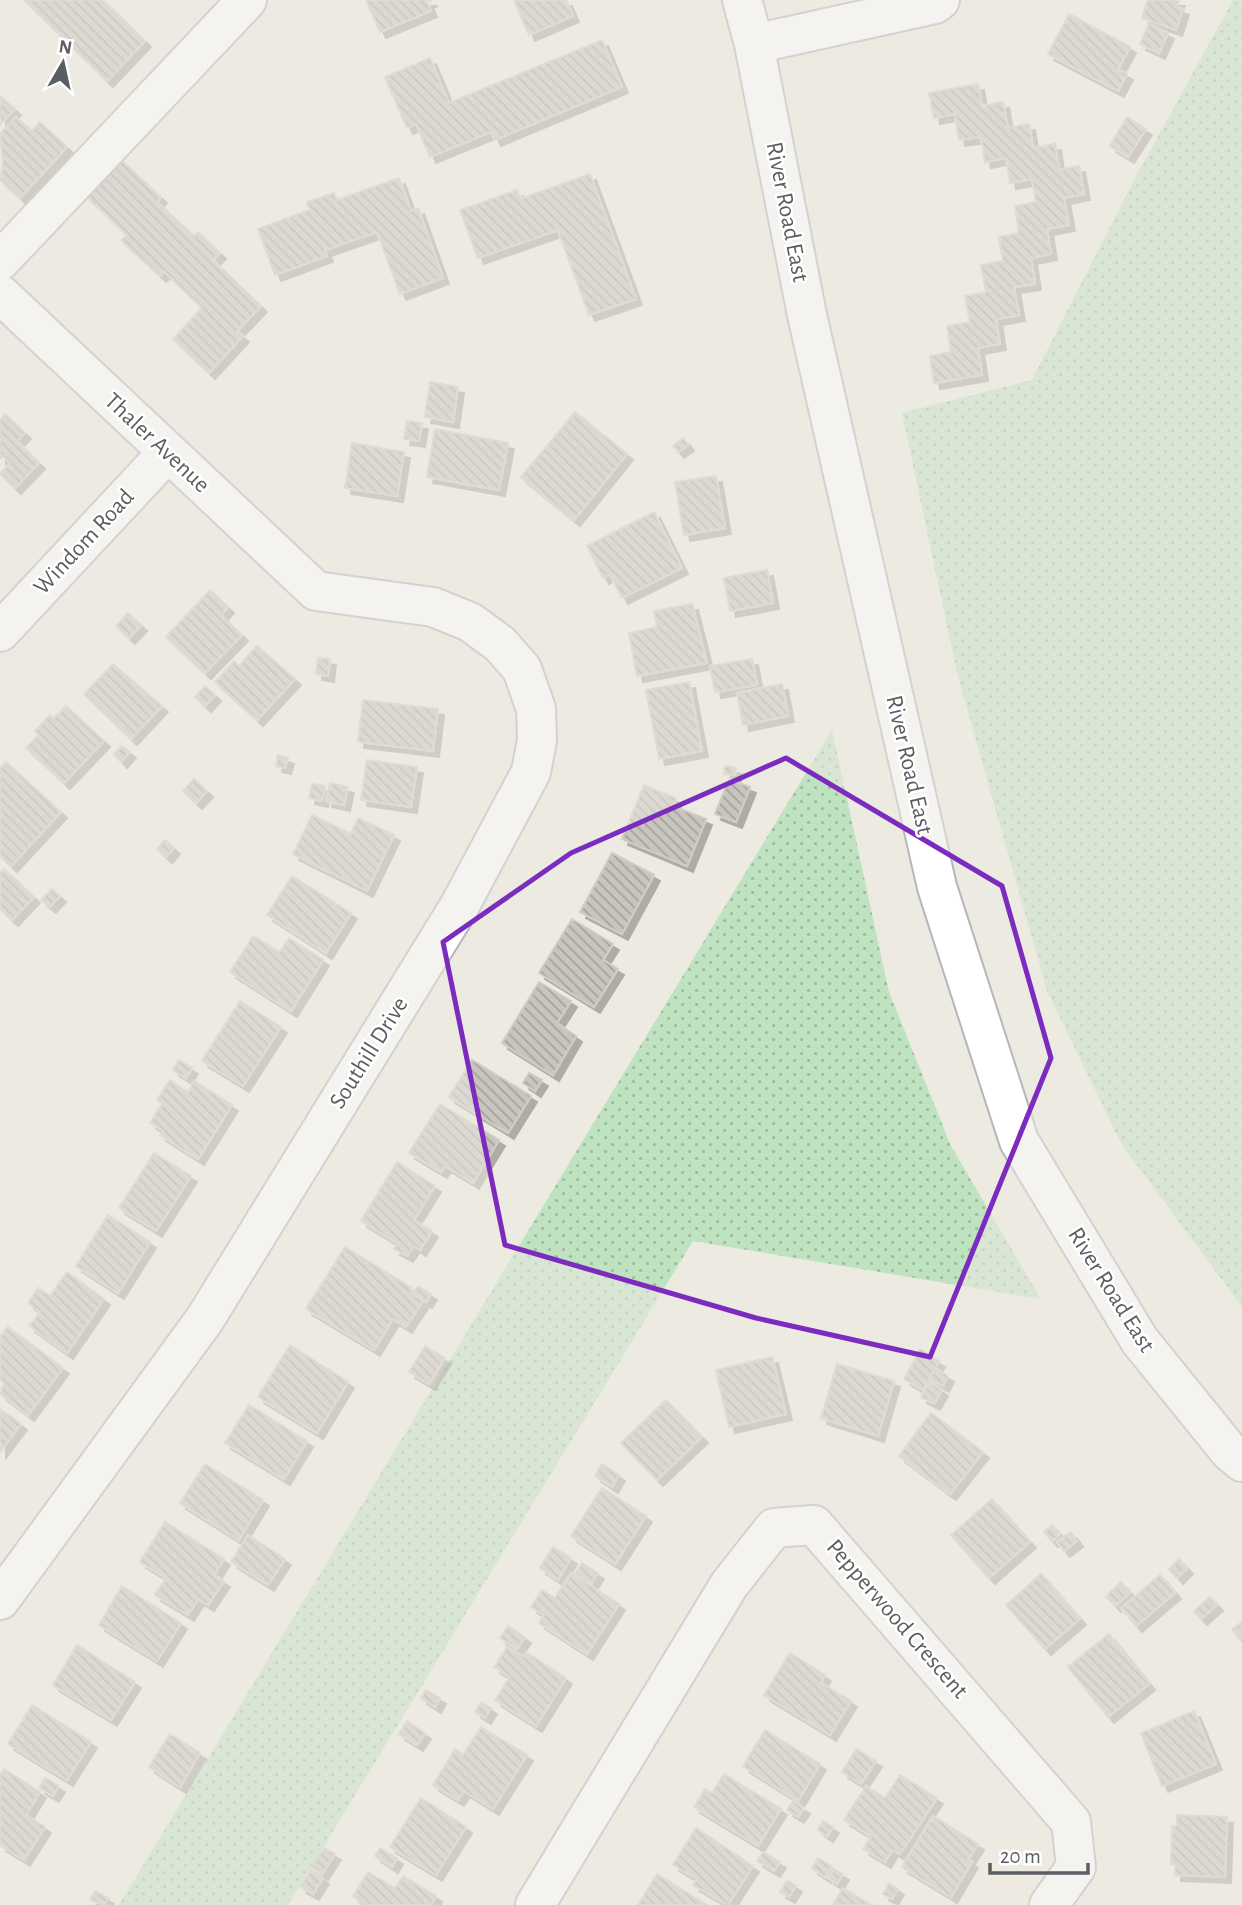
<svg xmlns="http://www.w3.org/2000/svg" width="1242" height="1905" font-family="'Alegreya Sans',sans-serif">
<defs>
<pattern id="park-dots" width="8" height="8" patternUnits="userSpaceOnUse" patternTransform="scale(1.75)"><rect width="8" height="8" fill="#bfe3c0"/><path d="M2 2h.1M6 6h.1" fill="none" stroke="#9ebb9f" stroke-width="1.8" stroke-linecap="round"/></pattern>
<pattern id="building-back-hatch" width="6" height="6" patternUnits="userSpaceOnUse" patternTransform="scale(1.75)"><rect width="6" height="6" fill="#c8c4be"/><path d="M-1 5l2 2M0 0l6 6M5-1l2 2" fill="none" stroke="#a5a29e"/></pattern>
<filter id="shadow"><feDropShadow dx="6" dy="6" stdDeviation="0" flood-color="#0004"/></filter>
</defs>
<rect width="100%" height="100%" fill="#eceae1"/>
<path fill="url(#park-dots)" d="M1233 0H1242V1307L1122 1145 1047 991 957 673 902 413 1032 380 1132 184Z
M832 730 889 992 951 1146 1041 1299 693 1241 288 1905H119Z"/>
<path fill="url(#building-back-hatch)" stroke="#d0ccc0" stroke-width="2" filter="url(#shadow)" d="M24 0H103L145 41 107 81Z
M366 0H432L427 2 431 11 380 32Z
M514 0H566L573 16 529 35Z
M1148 0H1179L1176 7 1183 9 1176 30 1142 18Z
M1069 14 1130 47 1118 69 1127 74 1118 91 1048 54Z
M1149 24 1168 33 1159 53 1140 44Z
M602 40 622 87 495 140 491 132 430 157 416 124 407 128 385 77 430 58 449 103Z
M978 84 982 106 1003 102 1008 128 1029 124 1033 148 1055 144 1059 170 1079 166 1084 194 1064 198 1069 225 1047 229 1051 254 1031 258 1035 284 1014 287 1019 315 996 319 1000 344 978 348 982 375 934 383 930 356 951 352 947 326 970 322 965 296 986 292 981 265 1003 261 999 237 1019 233 1015 206 1036 202 1032 179 1010 183 1006 158 985 162 981 137 959 140 955 114 934 118 929 93Z
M0 96 15 109 0 125Z
M16 117 32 131 40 122 67 147 20 198 0 180 3 163 0 134Z
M1127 117 1146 129 1128 157 1110 146Z
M120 159 161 197 157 202 194 236 198 232 220 253 213 260 261 306 237 331 243 336 209 373 173 339 202 308 165 272 160 276 121 240 127 235 85 195Z
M590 174 636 299 589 315 558 230 478 258 460 210 517 190 520 199Z
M399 178 411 211 418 208 443 278 400 294 377 232 325 250 327 256 275 275 258 229 310 210 307 202 334 193 337 200Z
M430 382 458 387 453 422 425 417Z
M575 412 627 454 574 520 521 477Z
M5 414 25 433 17 441 39 463 15 488 0 474 10 463 3 456 0 459V420Z
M407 421 422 423 419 441 404 439Z
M435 429 508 443 499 490 427 477Z
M683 438 688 445 678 452 673 446Z
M352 443 404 452 397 496 345 488Z
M716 476 725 528 684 535 675 482Z
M654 512 682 568 622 598 610 574 603 578 587 546Z
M767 570 773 603 730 611 724 578Z
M210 590 228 607 221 615 242 635 205 673 166 637Z
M692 604 707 663 637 676 629 633 657 627 654 611Z
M128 613 141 625 129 638 116 626Z
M257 646 295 679 257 720 215 682 234 661 239 666Z
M318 658 330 659 328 676 316 674Z
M752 659 757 685 715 692 710 666Z
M113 664 162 706 131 739 84 694Z
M689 682 702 751 659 759 646 690Z
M782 684 788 716 743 725 737 693Z
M205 686 215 695 205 706 195 697Z
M363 700 438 709 433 751 358 742Z
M66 706 104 741 64 783 26 748 38 735 35 731 50 715 53 719Z
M122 746 130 752 121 762 114 754Z
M278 755 288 758 285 768 276 766Z
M367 760 417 767 411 807 361 800Z
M6 762 61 812 11 866 0 856V768Z
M725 766 736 768 735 775 724 774Z
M194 779 207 791 196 803 183 791Z
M729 779 750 787 736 822 715 814Z
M330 783 348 787 344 805 326 801Z
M312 784 325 786 322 801 309 798Z
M644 785 676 798 673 806 706 819 687 866 622 839Z
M312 815 351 834 358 818 394 835 367 891 293 854Z
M165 840 174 848 166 857 157 849Z
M612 853 654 875 622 934 580 912Z
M4 869 34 897 12 920 0 909V873Z
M292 876 351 913 326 953 267 915Z
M52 889 60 896 50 907 41 900Z
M572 919 613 944 603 960 618 969 594 1007 539 973Z
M253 936 280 952 289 938 323 960 291 1011 230 972Z
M539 982 571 1001 557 1023 576 1036 553 1075 502 1043Z
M240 1001 281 1027 243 1086 202 1061Z
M179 1060 192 1068 186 1078 173 1070Z
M472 1060 531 1096 508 1133 449 1097Z
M529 1073 542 1080 535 1091 523 1083Z
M170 1080 188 1092 194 1081 232 1105 198 1159 160 1135 163 1131 150 1123 162 1104 157 1100Z
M440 1104 499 1140 473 1183 445 1166 441 1172 409 1153Z
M154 1153 191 1176 156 1231 119 1208Z
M397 1162 435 1186 414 1220 432 1231 420 1250 414 1246 407 1256 394 1249 398 1244 361 1221Z
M108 1215 150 1242 118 1293 76 1266Z
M345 1247 412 1288 410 1292 423 1301 406 1327 393 1319 374 1350 306 1309Z
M67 1272 104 1299 67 1353 29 1326 40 1312 28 1303 38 1288 50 1296Z
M418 1286 431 1294 426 1302 412 1294Z
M8 1327 63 1368 28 1415 0 1394 4 1383 0 1380V1337Z
M290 1345 348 1382 317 1433 258 1397Z
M425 1346 445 1358 429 1384 409 1372Z
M920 1350 939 1361 923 1390 904 1379Z
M772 1357 786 1414 729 1427 716 1370Z
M837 1364 894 1381 878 1436 821 1418Z
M935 1368 948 1376 943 1386 929 1379Z
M930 1382 942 1390 934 1404 921 1397Z
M666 1400 702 1437 657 1480 621 1443Z
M249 1405 307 1441 284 1479 225 1443Z
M0 1409 21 1424 0 1452Z
M931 1413 983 1452 950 1494 899 1456Z
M205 1464 263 1500 239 1540 180 1503Z
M602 1464 619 1475 612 1487 595 1476Z
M602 1488 646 1516 615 1564 571 1536Z
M992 1499 1030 1542 989 1578 951 1535Z
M165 1522 224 1559 214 1575 224 1581 208 1605 198 1599 188 1615 155 1595 166 1578 140 1562Z
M1052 1525 1060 1534 1052 1541 1044 1532Z
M1071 1532 1077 1541 1064 1551 1057 1542Z
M248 1535 285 1559 268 1585 231 1562Z
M553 1547 571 1558 558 1580 540 1568Z
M1179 1559 1187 1568 1177 1578 1169 1569Z
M582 1563 598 1573 591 1584 575 1574Z
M571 1573 619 1604 587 1654 539 1623 544 1615 531 1607 542 1590 555 1598Z
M1041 1574 1080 1619 1045 1649 1006 1605Z
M1160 1575 1175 1593 1136 1626 1121 1608Z
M1121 1582 1130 1593 1115 1606 1106 1596Z
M122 1586 181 1623 157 1661 99 1625Z
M1210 1597 1217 1605 1201 1619 1194 1611Z
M1242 1622V1636L1239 1639 1232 1629Z
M508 1626 525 1637 517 1649 500 1638Z
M1109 1634 1149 1684 1108 1717 1068 1667Z
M77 1645 135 1682 111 1720 53 1685Z
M507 1647 523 1656 526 1652 566 1678 536 1726 495 1700 510 1677 494 1667Z
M790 1653 825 1675 821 1683 851 1701 830 1735 764 1695Z
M426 1690 440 1698 435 1707 421 1698Z
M481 1702 491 1708 485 1718 475 1712Z
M32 1705 91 1742 67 1780 8 1744Z
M1194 1711 1216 1764 1162 1786 1141 1733Z
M407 1721 425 1733 417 1745 399 1734Z
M481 1727 527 1755 493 1809 464 1791 458 1800 433 1785 455 1749 463 1755Z
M765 1730 820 1764 798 1801 743 1766Z
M170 1734 200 1753 180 1787 149 1767Z
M856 1749 876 1761 861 1784 842 1772Z
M4 1769 40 1792 26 1815 45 1827 24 1860 0 1845V1775Z
M724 1774 781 1809 758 1846 694 1807 705 1789 712 1793Z
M900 1775 937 1798 900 1854 892 1850 885 1862 863 1849 871 1836 844 1820 866 1786 885 1798Z
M45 1778 59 1786 53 1796 39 1788Z
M421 1798 466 1827 436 1875 390 1847Z
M793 1801 804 1808 798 1817 787 1810Z
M1177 1815 1227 1817 1225 1877 1175 1875V1865L1171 1864 1172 1826H1177Z
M933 1816 978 1844 968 1860 972 1862 951 1897 902 1867Z
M823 1821 833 1827 827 1836 818 1830Z
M696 1828 753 1866 728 1905 693 1885 697 1879 673 1865Z
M324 1848 335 1854 322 1874 311 1867Z
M380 1848 397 1858 392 1867 375 1856Z
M763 1852 780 1862 774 1871 757 1861Z
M818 1858 832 1866 825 1877 812 1868Z
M834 1869 843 1874 837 1884 828 1878Z
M311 1870 323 1878 313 1894 300 1887Z
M368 1872 395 1888 403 1876 436 1896 431 1905H366L353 1896Z
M657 1874 707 1905H638Z
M787 1880 796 1886 789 1897 780 1892Z
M889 1883 898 1889 892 1899 883 1894Z
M843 1888 871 1905H833Z
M95 1891 108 1898 104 1905 90 1900Z"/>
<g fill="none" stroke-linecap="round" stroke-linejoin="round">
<defs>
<path id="minor" d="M742 0 754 44 807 315 937 887 1019 1141 1140 1341 1230 1452 1242 1462
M754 44 935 4 940 0
M0 261 247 0
M0 294 316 591 433 607 470 622 500 644 522 669 536 709 537 740 531 772 460 905 205 1319 0 1600
M0 632 167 453
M535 1905 729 1585 774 1528 814 1525 1071 1822 1076 1867 1049 1905"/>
</defs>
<use href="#minor" stroke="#b4b7bb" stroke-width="42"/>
<use href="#minor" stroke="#fff" stroke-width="38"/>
</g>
<path d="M0 0H1242V1905H0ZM786 758 1002 886 1051 1058 930 1357 756 1318 505 1245 443 942 571 853Z" fill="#eceae1" fill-opacity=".55" fill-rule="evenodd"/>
<path fill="none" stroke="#7b2cbf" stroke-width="5" stroke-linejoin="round" d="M786 758 1002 886 1051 1058 930 1357 756 1318 505 1245 443 942 571 853Z"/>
<g text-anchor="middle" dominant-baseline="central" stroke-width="5" stroke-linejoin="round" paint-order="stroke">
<g font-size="24" fill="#5a5d61" stroke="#fff">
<text transform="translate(787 212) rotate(79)">River Road East</text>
<text transform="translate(157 443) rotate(43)">Thaler Avenue</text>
<text transform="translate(84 542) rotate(-47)">Windom Road</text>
<text transform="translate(909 765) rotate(77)">River Road East</text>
<text transform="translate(369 1053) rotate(-58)">Southill Drive</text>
<text transform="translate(1111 1290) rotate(58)">River Road East</text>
<text transform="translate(897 1619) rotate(49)">Pepperwood Crescent</text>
</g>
</g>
<g transform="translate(63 63) rotate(9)" stroke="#ffffff" stroke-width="5" paint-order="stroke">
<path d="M0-5L12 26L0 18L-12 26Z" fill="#5a5d61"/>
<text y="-10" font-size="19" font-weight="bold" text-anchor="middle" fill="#5a5d61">N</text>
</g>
<path d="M990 1863v10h98v-10" fill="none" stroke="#5a5d61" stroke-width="3.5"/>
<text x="1000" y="1863" font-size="21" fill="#5a5d61" stroke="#ffffff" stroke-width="5" paint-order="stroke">20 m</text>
</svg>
